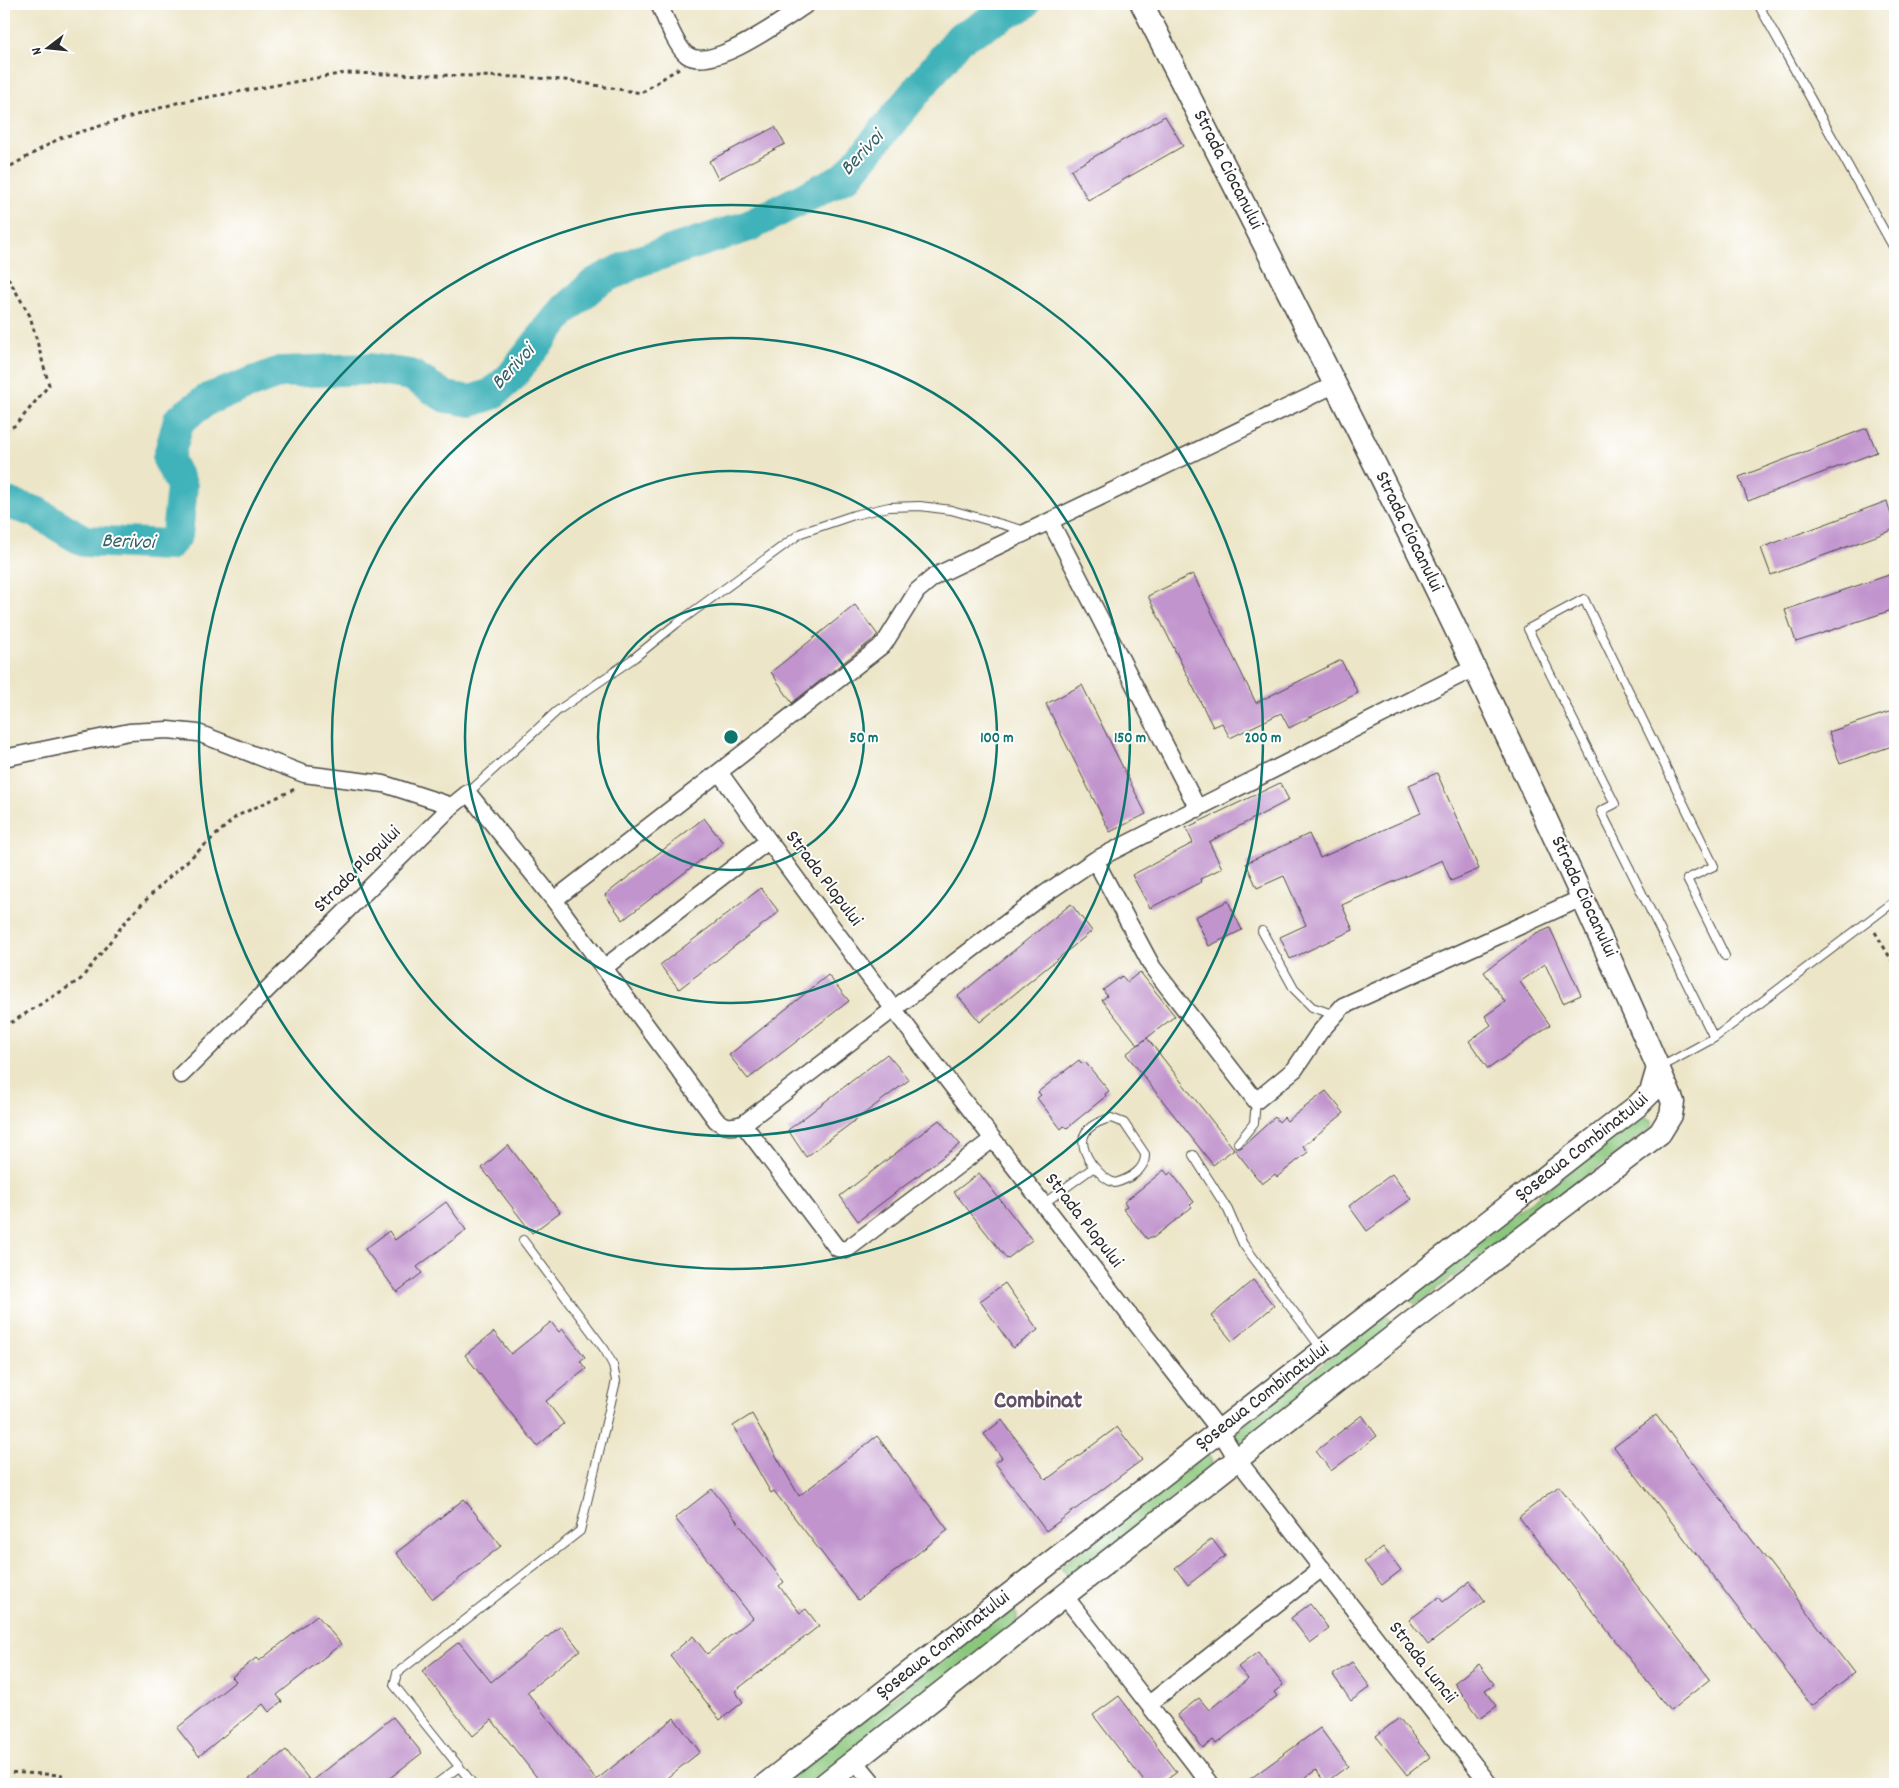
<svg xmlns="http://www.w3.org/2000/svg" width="1899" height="1788" font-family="Dekko,sans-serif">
<rect width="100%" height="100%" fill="#fff"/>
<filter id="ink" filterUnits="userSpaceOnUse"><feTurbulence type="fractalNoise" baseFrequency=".02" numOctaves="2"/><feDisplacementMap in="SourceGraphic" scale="10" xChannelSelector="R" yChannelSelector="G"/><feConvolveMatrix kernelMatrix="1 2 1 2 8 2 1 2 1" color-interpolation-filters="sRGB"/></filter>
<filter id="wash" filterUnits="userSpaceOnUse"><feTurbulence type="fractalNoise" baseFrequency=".0096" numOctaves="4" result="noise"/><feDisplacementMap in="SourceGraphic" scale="20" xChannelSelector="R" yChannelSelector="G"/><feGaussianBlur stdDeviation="1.12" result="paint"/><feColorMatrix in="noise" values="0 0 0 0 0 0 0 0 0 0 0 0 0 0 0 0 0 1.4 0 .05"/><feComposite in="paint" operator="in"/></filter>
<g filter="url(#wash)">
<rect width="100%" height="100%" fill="#ece5c7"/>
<path fill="#8ac77d" stroke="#5a7954" d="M1642 1116 1651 1120 1653 1126 1416 1305 1407 1297Z
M1386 1315 1393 1322V1328L1241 1442 1235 1438V1432Z
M1205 1455 1210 1457 1213 1466 1071 1577 1062 1570 1061 1566Z
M1009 1608 1017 1614V1624L810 1784H781Z"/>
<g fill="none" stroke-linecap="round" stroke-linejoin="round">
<path stroke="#41b2b9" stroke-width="32" d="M4 502 36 512 84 541 168 545 177 535 182 486 168 459 179 420 208 399 280 372 370 369 411 375 446 397 471 401 492 394 511 377 563 311 595 283 639 261 749 226 847 176 960 38 1024 4"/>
</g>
<g id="blocks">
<path fill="#c194cd" d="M1165 116 1183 146 1088 200 1071 170Z
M775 127 785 144 718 179 709 161Z
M1867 428 1877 452 1748 501 1739 477Z
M1887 501 1895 529 1771 575 1761 548Z
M1895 573V609L1796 642 1785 610Z
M1193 574 1256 703 1341 660 1358 693 1289 728 1281 713 1230 738 1222 723 1213 727 1148 596Z
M855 605 878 635 876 637 792 703 771 672Z
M1082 685 1146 814 1110 832 1046 704Z
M1895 710V745L1840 764 1829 732Z
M1437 773 1479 869 1451 881 1442 860 1342 905 1353 930 1290 959 1280 937 1306 925 1284 876 1257 888 1246 863 1309 834 1320 858 1421 813 1409 785Z
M1280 783 1289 800 1209 842 1222 868 1200 879 1201 882 1150 908 1132 875 1193 843 1186 828Z
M704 818 723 843 623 920 605 895Z
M761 888 779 912 679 989 660 965Z
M1228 901 1242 930 1209 946 1195 917Z
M1071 904 1092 931 980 1022 958 996Z
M1550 928 1581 995 1563 1003 1545 964 1520 982 1550 1025 1488 1069 1469 1041 1491 1025 1485 1016 1505 1002 1484 972 1534 935Z
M1140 972 1175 1016 1138 1045 1102 1000 1107 996 1103 990 1122 976 1127 982Z
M828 975 849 1001 748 1079 729 1055Z
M1147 1038 1234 1149 1213 1165 1126 1054Z
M887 1054 909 1080 806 1157 788 1130Z
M1079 1060 1082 1064 1085 1062 1109 1091 1105 1094 1106 1096 1067 1128 1064 1126 1061 1129 1037 1098 1041 1095 1038 1092Z
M1326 1091 1344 1113 1303 1146 1308 1152 1277 1177 1275 1174 1262 1184 1235 1150 1242 1147 1275 1117 1279 1122 1284 1117 1287 1121Z
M939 1120 960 1144 858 1221 840 1196Z
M508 1145 560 1212 532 1233 482 1168Z
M1164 1170 1168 1175 1171 1172 1194 1202 1190 1205 1192 1207 1153 1238 1150 1237 1147 1239 1123 1209 1127 1206 1124 1202Z
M979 1173 1032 1240 1007 1259 954 1192Z
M1392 1174 1411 1199 1367 1231 1349 1206Z
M446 1202 466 1230 417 1267 422 1273 397 1292 365 1249 389 1231 395 1240Z
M1253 1280 1274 1306 1232 1341 1211 1316Z
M1005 1283 1038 1330 1013 1348 980 1301Z
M551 1322 559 1332 563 1329 585 1357 580 1361 586 1369 546 1401 564 1424 537 1446 465 1355 494 1332 511 1354Z
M752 1414 799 1496 877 1436 948 1530 858 1600 774 1491 771 1493 733 1426Z
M1362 1415 1377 1436 1331 1471 1316 1451Z
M1656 1415 1854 1673 1812 1705 1614 1447Z
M1002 1420 1046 1480 1117 1427 1142 1460 1046 1531 995 1463 1002 1458 984 1434Z
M1559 1486 1710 1679 1670 1711 1519 1517Z
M712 1489 784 1582 779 1586 800 1613 806 1609 819 1626 735 1691 743 1702 720 1720 670 1655 693 1636 707 1654 753 1618 675 1518Z
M464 1499 501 1546 433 1599 396 1553Z
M1212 1539 1225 1556 1188 1585 1175 1568Z
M1383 1547 1401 1570 1382 1585 1364 1562Z
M1470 1581 1485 1601 1428 1645 1409 1620 1439 1597 1443 1602Z
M1310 1604 1329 1629 1310 1643 1291 1618Z
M317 1615 341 1644 277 1695 282 1702 269 1712 263 1704 199 1756 177 1728 236 1681 232 1677 256 1658 259 1661Z
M561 1626 580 1650 527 1692 596 1780 674 1718 700 1752 659 1784H542L492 1720 473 1736 422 1671 459 1642 491 1682Z
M1258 1652 1283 1685 1274 1692 1277 1696 1216 1744 1213 1740 1203 1748 1177 1715 1199 1698 1209 1710 1248 1679 1238 1667Z
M1352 1662 1370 1687 1351 1701 1333 1675Z
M1479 1664 1494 1684 1485 1690 1497 1706 1480 1718 1454 1683Z
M1119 1696 1177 1772 1161 1784H1146L1093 1715Z
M393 1717 422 1753 382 1784H243L286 1750 311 1782Z
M1399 1718 1430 1757 1407 1775 1376 1736Z
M1320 1728 1348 1766 1325 1783 1316 1770 1296 1784H1243Z"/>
</g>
</g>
<g filter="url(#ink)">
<use href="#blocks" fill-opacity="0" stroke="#484742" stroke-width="1"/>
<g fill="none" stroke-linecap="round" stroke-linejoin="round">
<defs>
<path id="service" d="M1758 4 1895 250
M468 793 557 711 634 658 676 624 801 533 854 515 889 507 920 506 951 510 1026 531
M1262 931 1294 989 1312 1007 1335 1015
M1714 1038 1601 811 1615 804 1528 629 1584 599 1714 866 1687 879 1725 956
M1661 1067 1714 1038 1895 901
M1111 1118 1124 1123 1145 1154C1146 1170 1129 1179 1115 1183 1105 1180 1097 1171 1091 1163 1075 1138 1084 1125 1111 1118Z
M1238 1143 1254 1123 1256 1101
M1193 1155 1228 1210 1243 1244 1321 1348
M1043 1204 1094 1167
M436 1784 459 1767
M473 1784 394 1685 397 1673 580 1531 616 1381 613 1365 605 1350 523 1240"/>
<path id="minor" d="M659 4C665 17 676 47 687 55 712 73 784 19 807 4
M1050 521 1198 809
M4 758 129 732 168 730 198 733 304 774 384 784 452 806
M719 772C879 996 1050 1213 1220 1431L1237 1459 1489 1784
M1095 860 1153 968 1256 1101 1295 1069 1319 1033 1343 1006 1584 897
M554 900 716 1120C725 1128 732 1127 743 1124L1043 895 1095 860 1474 668
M605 967 768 841
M181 1075 452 806 468 793 554 900 884 644 917 591 935 576 1336 384
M743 1124 837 1248 846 1250 993 1139
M1064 1595 1210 1784
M1149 1704 1322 1568
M855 1761 874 1784"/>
<g id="secondary">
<path id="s1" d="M766 1784 1637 1106 1651 1092 1658 1068"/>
<path d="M825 1784 1413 1321 1660 1133 1671 1115 1673 1102C1512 728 1327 366 1142 4"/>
</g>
</defs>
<use href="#service" stroke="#484742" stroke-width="10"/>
<use href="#minor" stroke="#484742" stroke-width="19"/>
<use href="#secondary" stroke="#484742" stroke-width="25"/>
<path stroke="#484742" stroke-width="3" stroke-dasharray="4 4" stroke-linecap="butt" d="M4 170 60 138 180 102 345 73 519 77 565 80 641 93 679 68
M4 271 30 316 49 385 16 425 4 431
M1875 932 1895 966
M4 1027 81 979 129 917 165 881 237 816 295 789
M4 1772 63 1775"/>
<use href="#service" stroke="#fff" stroke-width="8"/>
<use href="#minor" stroke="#fff" stroke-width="16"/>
<use href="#secondary" stroke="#fff" stroke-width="22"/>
</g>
</g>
<g fill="none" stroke="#0f766e" stroke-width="2.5">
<circle cx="731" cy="737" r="133"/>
<circle cx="731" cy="737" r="266"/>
<circle cx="731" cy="737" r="399"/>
<circle cx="731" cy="737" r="532"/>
</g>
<g text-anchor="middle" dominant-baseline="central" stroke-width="4" stroke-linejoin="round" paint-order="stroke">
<g font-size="20" fill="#2b2b2b" stroke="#fff">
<text transform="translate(1227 170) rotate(63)">Strada Ciocanului</text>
<text transform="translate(1408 532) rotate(64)">Strada Ciocanului</text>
<text transform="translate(358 870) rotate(-45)">Strada Plopului</text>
<text transform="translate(823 879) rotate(53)">Strada Plopului</text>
<text transform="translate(1583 897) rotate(65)">Strada Ciocanului</text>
<text stroke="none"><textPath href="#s1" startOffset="1035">Șoseaua Combinatului</textPath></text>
<text transform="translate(1083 1221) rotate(52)">Strada Plopului</text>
<text stroke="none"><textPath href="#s1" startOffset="630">Șoseaua Combinatului</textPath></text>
<text stroke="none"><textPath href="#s1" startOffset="225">Șoseaua Combinatului</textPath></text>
<text transform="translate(1422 1663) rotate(52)">Strada Luncii</text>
</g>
<g font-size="21" font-style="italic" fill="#346164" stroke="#fff">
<text transform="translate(863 154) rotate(-47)">Berivoi</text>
<text transform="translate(514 368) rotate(-47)">Berivoi</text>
<text transform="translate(128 543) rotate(2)">Berivoi</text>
</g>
<g font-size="25" font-weight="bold" fill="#605064" stroke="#fff">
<text x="1038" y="1402">Combinat</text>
</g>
</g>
<circle cx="731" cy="737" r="8" fill="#0f766e" stroke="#fff" stroke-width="2.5"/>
<g font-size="15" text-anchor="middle" font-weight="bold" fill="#0f766e" stroke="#fff" stroke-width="4" stroke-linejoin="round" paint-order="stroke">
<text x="864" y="742">50 m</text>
<text x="997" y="742">100 m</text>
<text x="1130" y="742">150 m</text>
<text x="1263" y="742">200 m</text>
</g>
<rect width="1899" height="1788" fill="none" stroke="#fff" stroke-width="20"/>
<g transform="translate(48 48) rotate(254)" stroke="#ffffff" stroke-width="4" paint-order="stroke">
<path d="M0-4L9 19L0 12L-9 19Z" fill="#2b2b2b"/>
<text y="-8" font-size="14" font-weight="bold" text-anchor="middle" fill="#2b2b2b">N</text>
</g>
</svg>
